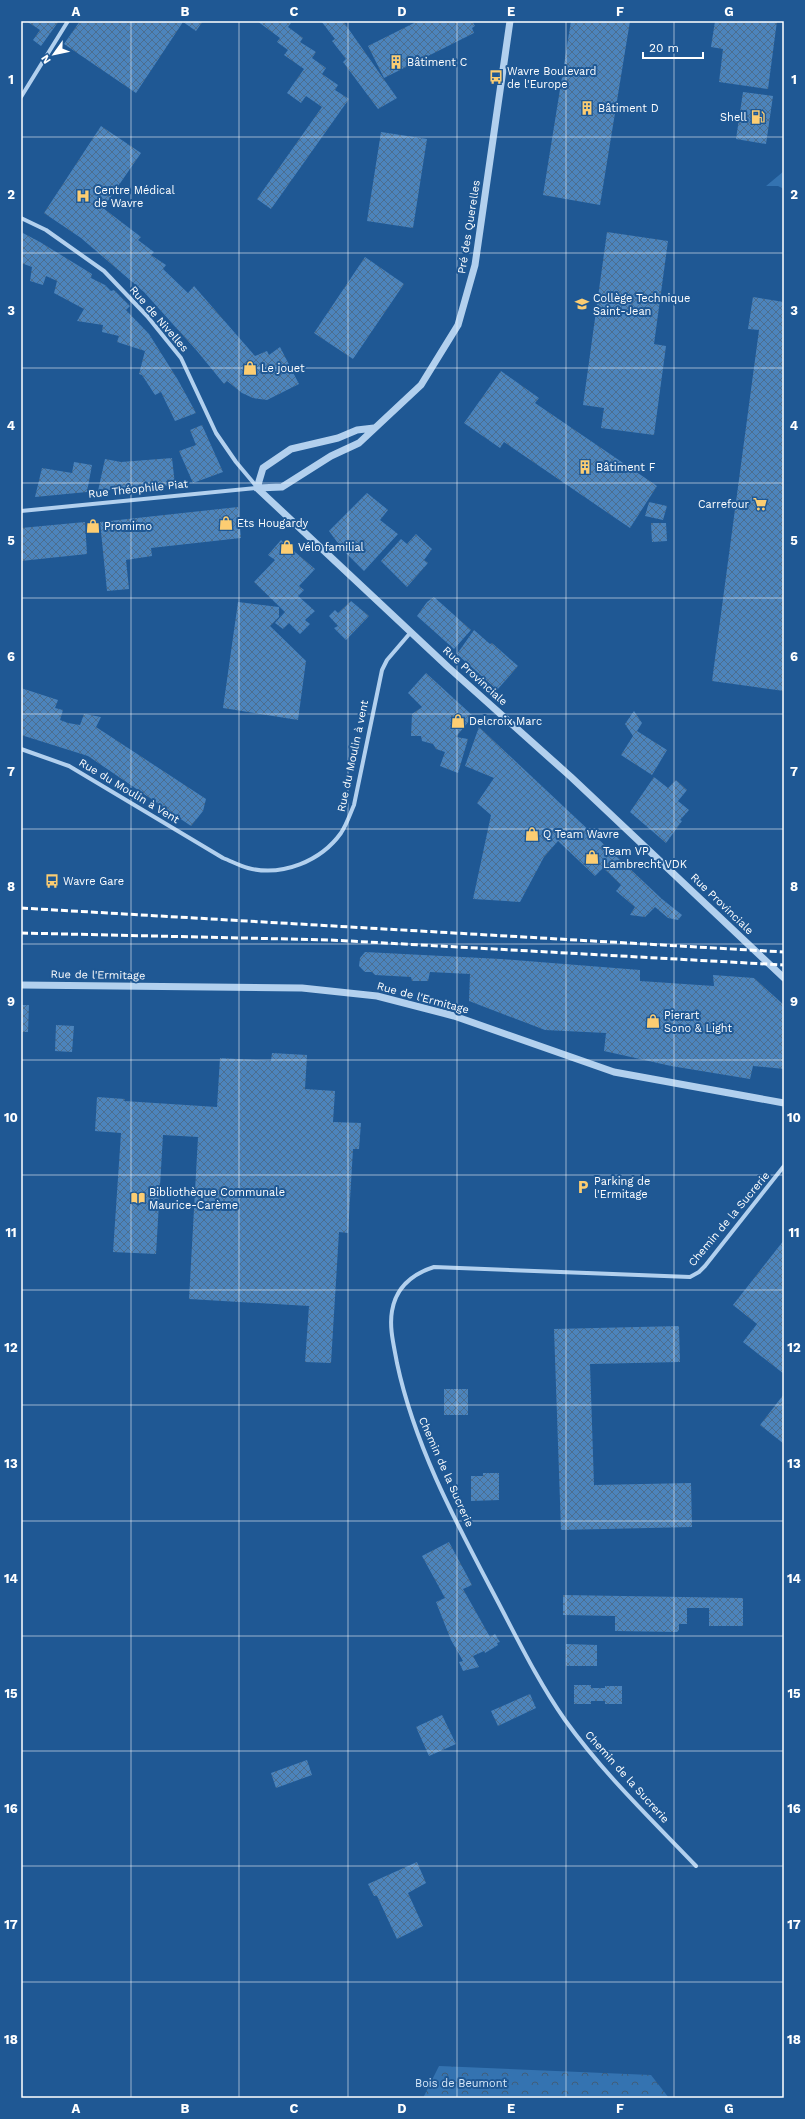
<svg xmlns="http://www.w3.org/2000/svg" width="805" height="2119" font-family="'Work Sans',sans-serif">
<defs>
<pattern id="forest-crowns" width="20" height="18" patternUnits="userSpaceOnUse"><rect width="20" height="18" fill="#3473b1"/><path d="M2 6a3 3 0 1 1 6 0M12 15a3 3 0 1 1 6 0" fill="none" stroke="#415e79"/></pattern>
<pattern id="building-cross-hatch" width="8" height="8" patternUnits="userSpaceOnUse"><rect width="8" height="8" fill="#4c84bc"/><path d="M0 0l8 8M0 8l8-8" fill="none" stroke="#4c6e8f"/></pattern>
</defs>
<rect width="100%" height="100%" fill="#1f5894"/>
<path fill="#3473b1" d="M784 171V189L778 186H766Z"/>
<path fill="url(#forest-crowns)" d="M439 2066 651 2075 669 2098H423Z"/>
<path fill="url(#building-cross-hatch)" d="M26 21H59L41 46 33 40 40 30Z
M80 21H203L196 31 183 22 136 93 64 44Z
M257 21H288L291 23 288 27 303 38 300 42 316 52 312 58 326 68 322 74 338 85 335 90 349 99 271 209 257 199 322 107 306 96 301 103 287 93 304 69 284 55 288 50 277 42 280 38Z
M321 21H343L397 98 378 109 343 62 346 59 332 41 335 39Z
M418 21H472L475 26 472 28 474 33 384 78 368 46Z
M571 21H630L600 205 543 195Z
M715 21H777L768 89 719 82 723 49 711 47Z
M743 92 773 96 766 144 736 139Z
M101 126 141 153 103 208 141 237 138 240 154 252 151 255 166 265 163 269 188 293 194 286 255 356 267 351 269 355 280 347 299 384 267 400 253 398 242 393 227 381 224 384 197 351 144 292 81 238 44 213Z
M381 132 427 139 413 228 367 221Z
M21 232 40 242 92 274 91 278 105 285 111 291 114 290 130 306 126 310 149 334 178 380 196 413 175 421 161 392 155 395 142 375 139 374 145 351 117 342 119 336 102 332 103 325 77 321 84 309 54 293 57 281 46 276 43 285 30 281 32 267 21 263Z
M607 232 668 241 654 344 666 346 654 435 601 428 604 408 583 405Z
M365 257 404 284 353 359 314 333Z
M753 297 784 302V691L712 681 759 330 748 329Z
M501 371 539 398 535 403 657 486 630 528 504 442 500 448 464 423Z
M202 425 223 472 193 483 179 451 196 445 190 430Z
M172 458 175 485 98 491 105 459 121 462Z
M74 462 92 465 87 492 35 497 42 468 72 473Z
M367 493 388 510 380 520 398 534 364 571 343 550 329 531Z
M649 502 667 506 663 520 645 516Z
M238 507 241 538 151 548 152 556 126 560 129 589 107 591 100 522Z
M85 522 87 554 21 561V528Z
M651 523H666L667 541 652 542Z
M416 534 432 549 424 560 428 563 407 587 381 561 401 539 407 544Z
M281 540 315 569 299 586 304 590 298 596 315 611 305 620 310 624 300 634 289 623 283 629 275 623 285 612 254 582 275 560 268 555Z
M434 597 471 630 454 649 417 616 427 602Z
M351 601 369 616 346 640 334 628 338 626 329 616 335 610 338 613Z
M238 602 279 607V617L270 626 306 661 298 720 223 708Z
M474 630 490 644 492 643 518 666 497 690 457 654Z
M426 673 473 716 456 737 468 739 458 773 440 766 445 752 436 749 433 744 422 741 421 736H411L412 714 422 707 408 693Z
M21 688 58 700 55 708 63 710 60 720 68 723 80 725 84 714 101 717 96 727 206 799 203 811 191 826 88 756 21 735Z
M634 711 642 723 637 731 667 750 652 775 621 755 633 736 625 724Z
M479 727 662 899 682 915 678 920 668 918 655 907 645 917 630 915 635 907 616 891 621 885 610 874 603 868 595 876 558 841 544 857 520 902 473 899 491 815 477 803 494 778 465 766Z
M654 777 668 788 676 780 687 790 678 801 689 810 680 820 682 821 666 843 630 812Z
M365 952 501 959 640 970V981L714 986 713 975 754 978 784 1005V1069L753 1066 750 1079 671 1066 604 1051 606 1033 545 1030 469 1001 470 974 430 972 428 981H412L411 977 375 975 372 972H365L359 966 360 958Z
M21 1005H29L28 1032H21Z
M56 1025 74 1026 72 1052 55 1051Z
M272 1053 307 1055 305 1089 335 1091 333 1122 361 1123 359 1149H353L348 1233 339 1232 331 1363 305 1362 309 1306 189 1299 198 1137 163 1135 156 1254 113 1252 121 1133 95 1131 97 1097 125 1099 124 1101 217 1107 220 1058 271 1061Z
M784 1240V1374L743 1342 757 1324 733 1305Z
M679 1326 680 1362 590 1364 594 1485 691 1483 692 1527 561 1530 554 1329Z
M444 1389H468V1415H444Z
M784 1394V1444L760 1425Z
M483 1473H499V1500L471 1501V1476H483Z
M449 1542 472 1585 463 1589 490 1637 495 1634 500 1642 497 1643 498 1645 485 1653 484 1651 473 1656 479 1667 463 1671 459 1662 463 1661 451 1640 436 1602 445 1598 422 1556Z
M563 1595 743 1598V1626H709V1608H687V1624H679V1630L677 1632 615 1631V1616L563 1615Z
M566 1644 597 1645V1666H566Z
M574 1685H591V1688H605V1686H622V1704H605V1701H591V1704H574Z
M530 1694 536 1708 498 1726 491 1711Z
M442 1715 456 1744 429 1756 416 1727Z
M307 1760 312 1775 276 1788 271 1773Z
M417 1862 426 1883 408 1893 423 1926 397 1939 377 1896H374L368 1884Z"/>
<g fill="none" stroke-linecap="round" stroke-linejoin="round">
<path stroke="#b2d0ee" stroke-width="4" d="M21 97 68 21
M21 218 46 230 104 271 147 316 181 358 216 433 236 462 257 487
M21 511 257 488
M21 749 69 766 223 858C231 861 240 866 248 868 282 877 321 861 341 833 347 824 350 814 354 805L382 670 387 660 411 632
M696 1866C651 1819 603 1773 565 1720 539 1683 519 1642 498 1602 458 1526 415 1448 397 1363 394 1346 389 1328 392 1311 396 1287 412 1274 434 1267L690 1277 699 1272 705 1266 784 1166"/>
<path stroke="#b2d0ee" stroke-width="7" d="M257 488 448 667 571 777 784 978
M257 488 282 487 331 456 359 443 421 385 458 325 475 265 510 21
M257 488 263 468 291 449 338 438 357 430 374 428
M21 985 302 988 377 996 454 1016 614 1072 784 1103"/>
<path stroke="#fff" stroke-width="3" stroke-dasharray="7 3" stroke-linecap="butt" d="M21 908 784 952
M21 933 331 940 784 965"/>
</g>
<path fill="none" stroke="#fff" stroke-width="1" stroke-opacity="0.55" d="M131 21V2098M239 21V2098M348 21V2098M457 21V2098M566 21V2098M674 21V2098M21 137H784M21 253H784M21 368H784M21 483H784M21 598H784M21 714H784M21 829H784M21 944H784M21 1060H784M21 1175H784M21 1290H784M21 1405H784M21 1521H784M21 1636H784M21 1751H784M21 1866H784M21 1982H784"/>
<defs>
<symbol id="building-bare" viewBox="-9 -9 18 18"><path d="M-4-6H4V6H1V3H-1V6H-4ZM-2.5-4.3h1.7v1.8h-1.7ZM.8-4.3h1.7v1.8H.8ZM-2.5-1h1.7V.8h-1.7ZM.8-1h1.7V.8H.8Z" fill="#fccd72" stroke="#1f5894" stroke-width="2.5" paint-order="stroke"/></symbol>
<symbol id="bus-bare" viewBox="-9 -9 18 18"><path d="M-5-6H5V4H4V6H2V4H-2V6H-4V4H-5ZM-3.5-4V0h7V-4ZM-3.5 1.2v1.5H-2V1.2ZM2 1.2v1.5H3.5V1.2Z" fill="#fccd72" stroke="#1f5894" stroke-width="2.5" paint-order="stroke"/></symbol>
<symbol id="fuel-bare" viewBox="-9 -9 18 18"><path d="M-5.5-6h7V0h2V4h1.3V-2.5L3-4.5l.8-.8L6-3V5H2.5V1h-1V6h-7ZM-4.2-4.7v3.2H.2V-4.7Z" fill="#fccd72" stroke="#1f5894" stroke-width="2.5" paint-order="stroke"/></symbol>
<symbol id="hospital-bare" viewBox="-9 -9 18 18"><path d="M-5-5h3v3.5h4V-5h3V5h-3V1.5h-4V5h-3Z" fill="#fccd72" stroke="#1f5894" stroke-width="2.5" paint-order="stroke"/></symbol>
<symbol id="school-bare" viewBox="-9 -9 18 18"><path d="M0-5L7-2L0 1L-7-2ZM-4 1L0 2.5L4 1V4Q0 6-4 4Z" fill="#fccd72" stroke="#1f5894" stroke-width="2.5" paint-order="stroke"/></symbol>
<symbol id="shop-bare" viewBox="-9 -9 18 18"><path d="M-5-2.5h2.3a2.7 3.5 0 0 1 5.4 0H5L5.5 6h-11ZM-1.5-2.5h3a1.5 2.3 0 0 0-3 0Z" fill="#fccd72" stroke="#1f5894" stroke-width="2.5" paint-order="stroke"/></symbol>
<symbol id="supermarket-bare" viewBox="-9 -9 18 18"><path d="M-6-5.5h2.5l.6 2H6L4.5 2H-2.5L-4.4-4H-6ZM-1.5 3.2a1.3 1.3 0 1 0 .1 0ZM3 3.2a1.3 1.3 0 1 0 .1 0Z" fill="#fccd72" stroke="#1f5894" stroke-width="2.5" paint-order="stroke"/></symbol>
<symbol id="parking-bare" viewBox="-9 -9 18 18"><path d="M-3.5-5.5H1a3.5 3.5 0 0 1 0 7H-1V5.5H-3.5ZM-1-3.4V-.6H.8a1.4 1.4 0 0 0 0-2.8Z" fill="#fccd72" stroke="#1f5894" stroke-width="2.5" paint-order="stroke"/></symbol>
<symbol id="library-bare" viewBox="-9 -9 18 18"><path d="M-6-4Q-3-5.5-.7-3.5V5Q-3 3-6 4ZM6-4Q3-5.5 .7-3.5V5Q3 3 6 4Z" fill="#fccd72" stroke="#1f5894" stroke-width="2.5" paint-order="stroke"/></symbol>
</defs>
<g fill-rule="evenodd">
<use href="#building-bare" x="386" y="52" width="20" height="20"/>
<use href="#bus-bare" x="486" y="67" width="20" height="20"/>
<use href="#building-bare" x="577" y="98" width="20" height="20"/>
<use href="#fuel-bare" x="748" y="107" width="20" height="20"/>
<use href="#hospital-bare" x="73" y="186" width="20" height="20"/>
<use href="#school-bare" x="572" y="294" width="20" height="20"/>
<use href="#shop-bare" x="240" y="358" width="20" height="20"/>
<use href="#building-bare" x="575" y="457" width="20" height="20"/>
<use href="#supermarket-bare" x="750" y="494" width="20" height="20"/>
<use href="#shop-bare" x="216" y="513" width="20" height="20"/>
<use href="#shop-bare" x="83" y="516" width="20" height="20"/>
<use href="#shop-bare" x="277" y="537" width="20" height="20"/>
<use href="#shop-bare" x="448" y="711" width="20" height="20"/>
<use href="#shop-bare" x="522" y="824" width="20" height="20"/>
<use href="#shop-bare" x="582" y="847" width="20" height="20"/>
<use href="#bus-bare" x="42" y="871" width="20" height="20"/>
<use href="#shop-bare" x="643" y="1011" width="20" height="20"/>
<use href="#parking-bare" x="573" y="1177" width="20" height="20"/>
<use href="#library-bare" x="128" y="1188" width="20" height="20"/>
</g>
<g text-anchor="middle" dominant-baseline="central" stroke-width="4" stroke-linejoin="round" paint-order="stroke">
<g font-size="11" fill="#fff" stroke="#1f5894" text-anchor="start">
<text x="407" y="62">Bâtiment C</text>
<text x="507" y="71">Wavre Boulevard<tspan x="507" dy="13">de l'Europe</tspan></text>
<text x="598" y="108">Bâtiment D</text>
<text x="747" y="117" text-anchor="end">Shell</text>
<text x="94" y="190">Centre Médical<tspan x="94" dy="13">de Wavre</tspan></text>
<text x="593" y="298">Collège Technique<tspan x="593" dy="13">Saint-Jean</tspan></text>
<text x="261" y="368">Le jouet</text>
<text x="596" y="467">Bâtiment F</text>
<text x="749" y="504" text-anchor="end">Carrefour</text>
<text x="237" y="523">Ets Hougardy</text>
<text x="104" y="526">Promimo</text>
<text x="298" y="547">Vélo familial</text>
<text x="469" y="721">Delcroix Marc</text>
<text x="543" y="834">Q Team Wavre</text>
<text x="603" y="851">Team VP<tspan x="603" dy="13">Lambrecht VDK</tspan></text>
<text x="63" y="881">Wavre Gare</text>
<text x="664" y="1015">Pierart<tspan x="664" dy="13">Sono &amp; Light</tspan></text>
<text x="594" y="1181">Parking de<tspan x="594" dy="13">l'Ermitage</tspan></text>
<text x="149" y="1192">Bibliothèque Communale<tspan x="149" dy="13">Maurice-Carème</tspan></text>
</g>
<g font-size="11" fill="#fff" stroke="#1f5894">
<text transform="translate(469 227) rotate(-81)">Pré des Querelles</text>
<text transform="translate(159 319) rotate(49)">Rue de Nivelles</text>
<text transform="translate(138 489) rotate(-6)">Rue Théophile Piat</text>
<text transform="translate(475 676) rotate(42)">Rue Provinciale</text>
<text transform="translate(353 756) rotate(-78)">Rue du Moulin à vent</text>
<text transform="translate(129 791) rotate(31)">Rue du Moulin à Vent</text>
<text transform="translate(722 904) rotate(44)">Rue Provinciale</text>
<text transform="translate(98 975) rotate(1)">Rue de l'Ermitage</text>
<text transform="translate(423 998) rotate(15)">Rue de l'Ermitage</text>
<text transform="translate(729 1219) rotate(-50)">Chemin de la Sucrerie</text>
<text transform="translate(446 1472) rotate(66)">Chemin de la Sucrerie</text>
<text transform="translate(627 1777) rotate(48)">Chemin de la Sucrerie</text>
</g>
<g font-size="11" fill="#d8e9fa" stroke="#1f5894">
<text x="461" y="2083">Bois de Beumont</text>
</g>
</g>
<rect width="805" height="2119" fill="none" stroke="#1f5894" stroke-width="44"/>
<g transform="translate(54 54) rotate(237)" stroke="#1f5894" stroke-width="3" paint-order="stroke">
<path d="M0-3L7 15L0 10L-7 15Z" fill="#ffffff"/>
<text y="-6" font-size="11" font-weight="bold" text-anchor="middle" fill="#ffffff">N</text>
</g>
<path d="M643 52v6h60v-6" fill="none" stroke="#ffffff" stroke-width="2"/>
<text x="649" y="52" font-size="12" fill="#ffffff" stroke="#1f5894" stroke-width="3" paint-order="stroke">20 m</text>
<rect x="22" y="22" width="761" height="2075" fill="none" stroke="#fff" stroke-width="1.5"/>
<g font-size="13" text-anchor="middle" font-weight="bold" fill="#fff">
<text x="76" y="16">A</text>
<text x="185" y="16">B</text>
<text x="294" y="16">C</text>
<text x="402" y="16">D</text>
<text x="511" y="16">E</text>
<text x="620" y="16">F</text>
<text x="729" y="16">G</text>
<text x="11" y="84">1</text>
<text x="794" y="84">1</text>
<text x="11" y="199">2</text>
<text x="794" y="199">2</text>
<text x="11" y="315">3</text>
<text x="794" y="315">3</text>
<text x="11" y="430">4</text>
<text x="794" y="430">4</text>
<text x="11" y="545">5</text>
<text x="794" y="545">5</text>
<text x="11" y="661">6</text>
<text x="794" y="661">6</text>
<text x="11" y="776">7</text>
<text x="794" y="776">7</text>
<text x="11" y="891">8</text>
<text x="794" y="891">8</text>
<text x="11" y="1006">9</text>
<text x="794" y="1006">9</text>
<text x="11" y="1122">10</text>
<text x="794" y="1122">10</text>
<text x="11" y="1237">11</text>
<text x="794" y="1237">11</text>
<text x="11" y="1352">12</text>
<text x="794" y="1352">12</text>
<text x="11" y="1468">13</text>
<text x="794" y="1468">13</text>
<text x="11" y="1583">14</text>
<text x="794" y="1583">14</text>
<text x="11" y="1698">15</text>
<text x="794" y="1698">15</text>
<text x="11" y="1813">16</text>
<text x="794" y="1813">16</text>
<text x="11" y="1929">17</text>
<text x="794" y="1929">17</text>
<text x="11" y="2044">18</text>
<text x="794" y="2044">18</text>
<text x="76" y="2113">A</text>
<text x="185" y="2113">B</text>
<text x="294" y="2113">C</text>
<text x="402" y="2113">D</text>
<text x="511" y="2113">E</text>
<text x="620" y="2113">F</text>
<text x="729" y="2113">G</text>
</g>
</svg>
